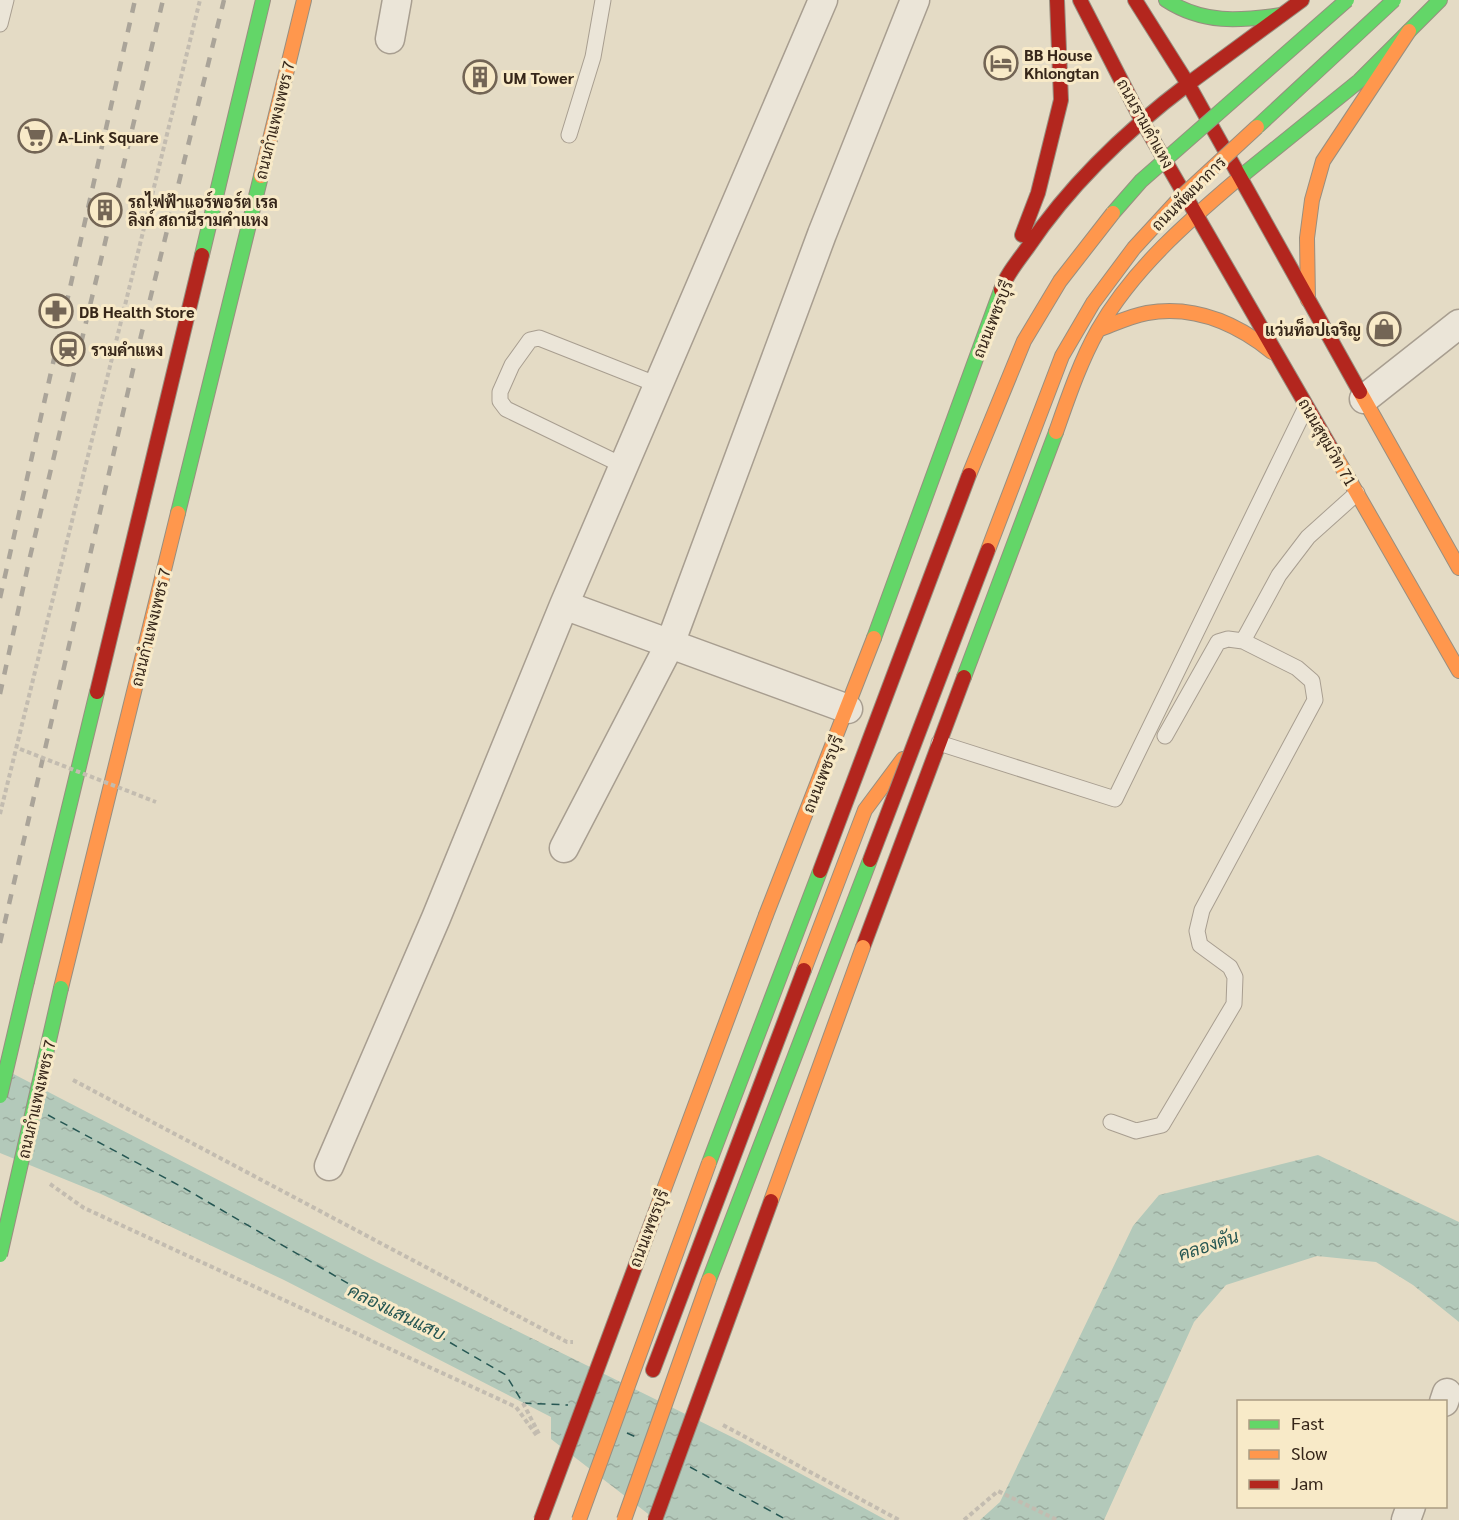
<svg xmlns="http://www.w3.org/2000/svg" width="1459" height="1520" font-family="Georgia,Sarabun,serif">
<defs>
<pattern id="water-ripples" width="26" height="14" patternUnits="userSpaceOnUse" patternTransform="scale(1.5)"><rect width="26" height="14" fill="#b3c9ba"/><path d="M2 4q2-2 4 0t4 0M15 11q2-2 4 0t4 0" fill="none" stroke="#9bac9f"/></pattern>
</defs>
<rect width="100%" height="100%" fill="#e4dbc5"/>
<path fill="url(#water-ripples)" d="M0 1067 377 1262 742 1442 886 1520H656L551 1439V1417L284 1280 101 1194 0 1153Z
M1318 1155 1459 1222V1322L1413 1285 1376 1262 1317 1256 1226 1285 1194 1322 1104 1520H980L1000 1502 1133 1226 1159 1195Z"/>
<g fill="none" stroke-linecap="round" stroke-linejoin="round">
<path stroke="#265753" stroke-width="1.5" stroke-dasharray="8 6" stroke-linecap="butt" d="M48 1115 182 1187 506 1375 523 1403 568 1405
M627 1433 636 1437
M690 1467 787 1520"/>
<defs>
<path id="lane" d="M0 24 6 0
M569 135 593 57 603 0
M624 466 506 409 500 401V392L512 365 530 340 539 338 658 385
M1165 736 1218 642 1228 639 1243 641
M939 743 1115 799 1306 407
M1111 1122 1136 1131 1162 1125 1234 1004 1235 977 1230 967 1200 945 1197 931 1202 910 1315 700 1312 681 1297 668 1243 641 1279 575 1308 537 1357 493"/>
<path id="street" d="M823 0 564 605 848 709
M390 39 397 0
M1364 399 1459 324
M564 848 670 644 822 234 915 0
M329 1166 436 918 564 605
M1444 1402 1447 1393
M1406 1520 1411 1506"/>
<path id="fast" d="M1166 0C1203 24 1239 21 1281 15
M1239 178 1359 81 1440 0
M202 255 263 0
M178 513 261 176
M874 638 1001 290
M964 677 1056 432
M27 981 97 692"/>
<path id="slow" d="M261 176 304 0
M1308 300 1307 238 1312 200 1323 161 1409 31
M1098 330C1114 324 1130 316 1147 313 1194 305 1236 323 1272 352
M1360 392 1459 568
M1056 432C1068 398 1080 362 1098 330 1132 270 1187 222 1239 178
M1335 455 1459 671
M766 915 874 638
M804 970 865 810 903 759
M61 988 178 513"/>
<path id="jam" d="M1080 0 1141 119 1335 455
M1135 0 1188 84 1360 392
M1188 84 1302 0
M1022 235 1038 193 1061 100 1057 0
M1001 290C1006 275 1018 261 1028 247 1071 183 1126 131 1188 84
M97 692 202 255
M863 947 964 677
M653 1370 804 970"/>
</defs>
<use href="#lane" stroke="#a89e90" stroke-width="17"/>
<use href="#street" stroke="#a89e90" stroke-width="31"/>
<use href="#fast" stroke="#988f80" stroke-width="16"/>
<use href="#slow" stroke="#988f80" stroke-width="16"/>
<use href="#jam" stroke="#988f80" stroke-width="16"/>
<path stroke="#c3bcb0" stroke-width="4" stroke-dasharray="4.5 3" stroke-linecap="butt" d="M0 814 200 0
M73 1080 567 1342H573
M50 1184 84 1208 516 1407 537 1436
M523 1403 539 1434
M723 1425 899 1520
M964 1520 998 1491 1057 1520"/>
<use href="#lane" stroke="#ebe5d8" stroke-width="15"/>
<use href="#street" stroke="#ebe5d8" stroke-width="28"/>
<use href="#fast" stroke="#63d668" stroke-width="14"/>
<use href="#slow" stroke="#ff974d" stroke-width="14"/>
<use href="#jam" stroke="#b3261e" stroke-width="14"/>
<path stroke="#aaa499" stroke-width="4.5" stroke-dasharray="10 10" stroke-linecap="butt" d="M0 598 135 0
M0 694 29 561 163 0
M0 943 139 344 224 0"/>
<defs>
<path id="fast-bridge" d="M1257 127 1394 0
M1113 213 1141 181 1347 0
M0 1096 27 981
M709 1163 820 871
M0 1255 61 988
M709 1280 870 860"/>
<path id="slow-bridge" d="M969 475 1024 341 1060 281 1113 213
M988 550 1062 356 1093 303 1134 248 1179 199 1257 127
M771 1201 863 947
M657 1208 766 915
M579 1520 709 1163
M624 1520 709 1280"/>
<path id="jam-bridge" d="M870 860 988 550
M820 871 969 475
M541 1520 657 1208
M655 1520 771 1201"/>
</defs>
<use href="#fast-bridge" stroke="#988f80" stroke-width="16" stroke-linecap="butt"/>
<use href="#slow-bridge" stroke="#988f80" stroke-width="16" stroke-linecap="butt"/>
<use href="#jam-bridge" stroke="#988f80" stroke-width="16" stroke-linecap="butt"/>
<path stroke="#c3bcb0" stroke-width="4" stroke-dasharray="4.5 3" stroke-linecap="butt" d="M20 749 156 802"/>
<use href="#fast-bridge" stroke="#63d668" stroke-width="14"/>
<use href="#slow-bridge" stroke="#ff974d" stroke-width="14"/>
<use href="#jam-bridge" stroke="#b3261e" stroke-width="14"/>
</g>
<defs>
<symbol id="hotel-ring" viewBox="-11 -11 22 22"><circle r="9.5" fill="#f8eac8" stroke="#736555" stroke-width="1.5"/><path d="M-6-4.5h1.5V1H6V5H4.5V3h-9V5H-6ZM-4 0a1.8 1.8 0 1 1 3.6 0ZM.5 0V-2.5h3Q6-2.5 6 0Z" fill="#736555"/></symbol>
<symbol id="building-ring" viewBox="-11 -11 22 22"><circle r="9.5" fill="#f8eac8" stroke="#736555" stroke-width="1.5"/><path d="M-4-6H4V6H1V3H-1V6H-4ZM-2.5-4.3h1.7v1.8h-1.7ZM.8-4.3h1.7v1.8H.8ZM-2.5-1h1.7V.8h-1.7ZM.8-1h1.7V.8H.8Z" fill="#736555"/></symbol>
<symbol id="supermarket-ring" viewBox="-11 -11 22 22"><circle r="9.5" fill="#f8eac8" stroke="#736555" stroke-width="1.5"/><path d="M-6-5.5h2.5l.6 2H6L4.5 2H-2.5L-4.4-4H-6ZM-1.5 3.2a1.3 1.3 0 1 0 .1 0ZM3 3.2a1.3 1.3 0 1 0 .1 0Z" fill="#736555"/></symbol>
<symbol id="pharmacy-ring" viewBox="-11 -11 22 22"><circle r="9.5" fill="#f8eac8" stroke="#736555" stroke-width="1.5"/><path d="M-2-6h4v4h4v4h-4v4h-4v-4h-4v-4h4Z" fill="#736555"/></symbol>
<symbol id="shop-ring" viewBox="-11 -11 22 22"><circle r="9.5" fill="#f8eac8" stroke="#736555" stroke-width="1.5"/><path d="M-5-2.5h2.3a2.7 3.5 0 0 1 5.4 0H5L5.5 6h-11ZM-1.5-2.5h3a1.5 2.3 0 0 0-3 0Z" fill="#736555"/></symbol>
<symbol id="station-ring" viewBox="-11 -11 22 22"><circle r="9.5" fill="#f8eac8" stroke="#736555" stroke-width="1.5"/><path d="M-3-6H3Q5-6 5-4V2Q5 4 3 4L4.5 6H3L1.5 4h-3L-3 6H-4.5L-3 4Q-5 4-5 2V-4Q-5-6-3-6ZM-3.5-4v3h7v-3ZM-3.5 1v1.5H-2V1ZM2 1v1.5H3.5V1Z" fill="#736555"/></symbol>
</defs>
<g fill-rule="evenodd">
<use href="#hotel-ring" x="982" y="44" width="38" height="38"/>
<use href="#building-ring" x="461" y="58" width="38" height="38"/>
<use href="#supermarket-ring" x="16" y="117" width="38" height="38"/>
<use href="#building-ring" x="86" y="191" width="38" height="38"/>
<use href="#pharmacy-ring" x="37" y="292" width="38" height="38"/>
<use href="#shop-ring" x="1365" y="310" width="38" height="38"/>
<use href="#station-ring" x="49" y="330" width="38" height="38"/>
</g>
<g text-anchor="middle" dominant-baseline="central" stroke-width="6" stroke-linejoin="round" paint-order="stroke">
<g font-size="16" font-weight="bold" fill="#362619" stroke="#f8eac8" text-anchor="start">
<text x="1024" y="54">BB House<tspan x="1024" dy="18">Khlongtan</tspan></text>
<text x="503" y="77">UM Tower</text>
<text x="58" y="136">A-Link Square</text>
<text x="128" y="201">รถไฟฟ้าแอร์พอร์ต เรล<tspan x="128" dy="18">ลิงก์ สถานีรามคำแหง</tspan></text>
<text x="79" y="311">DB Health Store</text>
<text x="1361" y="329" text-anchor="end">แว่นท็อปเจริญ</text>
<text x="91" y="349">รามคำแหง</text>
</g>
<g font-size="16" fill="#362619" stroke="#f8eac8">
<text transform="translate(274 120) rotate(-76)">ถนนกำแพงเพชร 7</text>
<text transform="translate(1146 123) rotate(61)">ถนนรามคำแหง</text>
<text transform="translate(1188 193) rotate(-45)">ถนนพัฒนาการ</text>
<text transform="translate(992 319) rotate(-68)">ถนนเพชรบุรี</text>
<text transform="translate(1328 442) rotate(60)">ถนนสุขุมวิท 71</text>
<text transform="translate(150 627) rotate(-76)">ถนนกำแพงเพชร 7</text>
<text transform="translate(822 774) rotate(-68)">ถนนเพชรบุรี</text>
<text transform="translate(36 1099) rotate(-77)">ถนนกำแพงเพชร 7</text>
<text transform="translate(648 1228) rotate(-69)">ถนนเพชรบุรี</text>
</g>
<g font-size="18" font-style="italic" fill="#265753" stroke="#f8eac8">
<text transform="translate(1208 1244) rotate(-18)">คลองตัน</text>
<text transform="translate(397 1311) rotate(26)">คลองแสนแสบ</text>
</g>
</g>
<rect x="1237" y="1400" width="210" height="108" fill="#f8eac8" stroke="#aa9c82" stroke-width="1.5"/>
<rect x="1249" y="1420" width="30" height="9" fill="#63d668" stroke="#aa9c82" stroke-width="1.5"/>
<text x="1291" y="1430" font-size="18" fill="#362619">Fast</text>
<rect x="1249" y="1450" width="30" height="9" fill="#ff974d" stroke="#aa9c82" stroke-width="1.5"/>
<text x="1291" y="1460" font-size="18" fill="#362619">Slow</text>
<rect x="1249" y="1480" width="30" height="9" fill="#b3261e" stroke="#aa9c82" stroke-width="1.5"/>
<text x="1291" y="1490" font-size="18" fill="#362619">Jam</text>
</svg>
